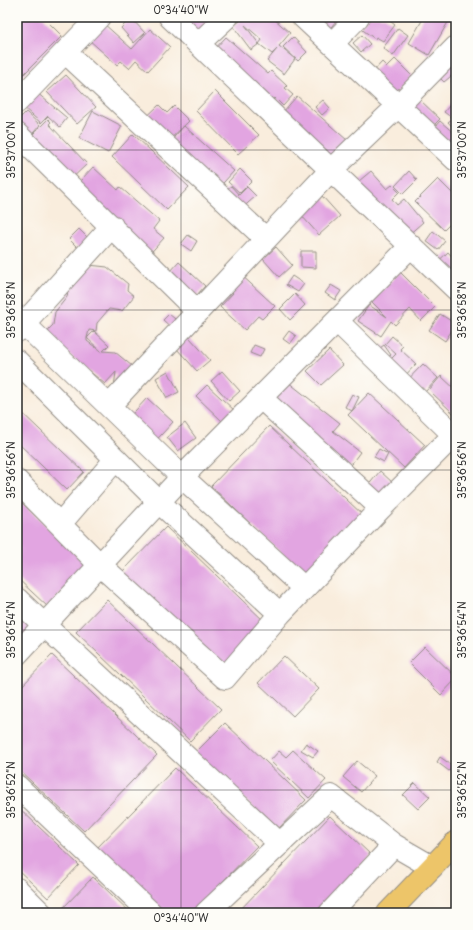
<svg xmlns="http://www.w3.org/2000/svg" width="473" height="930" font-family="'Playpen Sans',sans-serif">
<rect width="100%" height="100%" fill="#fdfcf7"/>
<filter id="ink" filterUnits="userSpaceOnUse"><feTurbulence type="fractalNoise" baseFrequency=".025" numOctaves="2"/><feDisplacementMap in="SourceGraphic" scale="8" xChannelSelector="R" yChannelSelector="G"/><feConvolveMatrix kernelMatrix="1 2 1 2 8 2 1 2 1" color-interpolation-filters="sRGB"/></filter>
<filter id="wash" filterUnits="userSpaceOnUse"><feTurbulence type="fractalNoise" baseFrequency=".012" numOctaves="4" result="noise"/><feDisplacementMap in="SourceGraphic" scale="16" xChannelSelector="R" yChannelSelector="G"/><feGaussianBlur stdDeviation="0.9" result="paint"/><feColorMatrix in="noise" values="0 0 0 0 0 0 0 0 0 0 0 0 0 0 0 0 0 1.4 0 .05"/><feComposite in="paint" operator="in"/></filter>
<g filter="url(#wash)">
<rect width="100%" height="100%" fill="#f9eddd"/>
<g id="blocks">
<path fill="#e2a5e1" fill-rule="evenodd" d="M26 17H43L62 36 18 80 17 39 19 37 17 35V26Z
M179 17H219L200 41Z
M241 17H272L290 33 279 46 295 59 284 74 267 61 277 49 272 54 259 44 251 50 233 26 240 21 238 20ZM245 25 262 40 259 44Z
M302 17H339L325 35Z
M368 17H385L395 25 383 41 376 37 375 39 360 28Z
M424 17H451L429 55 409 43Z
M131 18 145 33 134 43 121 28Z
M103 23 132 49 150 29 170 47 148 71 136 60 129 68 121 61 117 65 88 39Z
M398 28 408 35 393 56 383 48Z
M362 35 370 44 361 52 353 43Z
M226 37 268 74 271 71 287 86 285 88 293 95 283 106 275 98 268 106 211 53Z
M293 37 307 52 298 61 283 47Z
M395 59 412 76 393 96 370 75 382 62 387 67Z
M450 61 456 68V72L444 82 436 74Z
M66 75 96 107 77 124 47 92Z
M456 76V87L451 81Z
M215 91 259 135 238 154 196 111Z
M36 92 67 118 60 127 48 116 41 123 23 107Z
M297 96 356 148 335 173 275 121Z
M456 98V114L452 118 444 112Z
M419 99 440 119 433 126 412 106Z
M323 100 330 108 322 115 315 107Z
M159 105 167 113 174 106 189 121 161 148 138 125Z
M93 111 122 126 108 153 79 138Z
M26 112 40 125 28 139 48 119 51 122 49 124 87 164 66 184 17 135V121Z
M456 116V131L448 122Z
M440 121 456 135V152L424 139Z
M184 126 234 171 214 193 164 148Z
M133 134 189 187 167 210 112 157Z
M93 167 118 190 120 187 159 221 153 229 164 238 146 258 70 192Z
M240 169 252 181 240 193 228 182Z
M371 171 387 189 392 185 399 192 392 199 397 205 404 199 423 222 399 243 353 186Z
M409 171 417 180 403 194 395 186Z
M438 179 456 197V222L454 220 444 230 415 202Z
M231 186 239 195 247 187 256 196 240 210 223 192Z
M322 196 340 216 319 235 301 215Z
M79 229 90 240 80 250 69 239Z
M433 231 445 241 438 250 426 241Z
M188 235 197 241 191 251 181 244Z
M276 247 292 265 279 277 263 259Z
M301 251H316V268L301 267Z
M448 252 456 261V284L431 268Z
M179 262 205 286 196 296 170 272Z
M89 265 107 267 128 284 127 290 134 296 122 311 109 309 97 323 96 331 89 330 87 338 94 331 109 345 103 351 115 352 132 366 114 387 116 372 105 384 48 337 49 329 53 325 55 312 67 297 68 291ZM87 338 102 352 87 341Z
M400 272 435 307 421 321 410 309 395 325 391 321 381 336 358 321 369 305 387 317 371 301Z
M239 273 275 306 262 319 258 316 245 330 220 307 233 293 227 287Z
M292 276 304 284 298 292 286 285Z
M331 285 341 291 335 300 325 293Z
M295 294 305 305 290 320 280 309Z
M169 314 180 323 174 330 163 320Z
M440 314 456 324 445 341 429 330Z
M289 331 296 336 290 344 283 339Z
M392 336 403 346 400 349 416 364 401 380 385 365 396 354 385 344Z
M189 337 210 360 197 371 176 348Z
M254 345 264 349 260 357 250 353Z
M384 345 391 355 383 361 376 351Z
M329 350 343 365 321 385 307 371Z
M456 353V362L452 358Z
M423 364 438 378 425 392H396Z
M168 371 179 392 167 398 156 378Z
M222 371 240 391 229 401 211 381Z
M441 376 456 390V412L454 414 429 390Z
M288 382 340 423 333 431 360 452 349 467 263 413Z
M207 385 235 411 223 422 196 396Z
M369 393 425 445 404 468 348 415Z
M352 394 359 397 352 411 345 407Z
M147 398 173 422 150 447 124 423Z
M17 408 84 472 67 490 17 442Z
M185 423 196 438 178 451 167 437Z
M269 426 365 517 307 578 211 486Z
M379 449 388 454 384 462 374 457Z
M380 471 393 483 375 504 362 493Z
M17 498 88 566 48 607 17 578Z
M166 527 266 623 221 669 121 573Z
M107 600 221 709 190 741 76 632Z
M17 613 34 630 17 648Z
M425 647 456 677V679L441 695 409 663Z
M52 655 157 755 84 831 17 768V691Z
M284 656 319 689 293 716 258 683Z
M225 723 306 800 277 830 195 753Z
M306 743 318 751 313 757 301 750Z
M293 750 326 780 309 798 270 761 279 751 286 757Z
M440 757 453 766 449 771 437 762Z
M357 761 375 776 361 792 343 777Z
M175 768 257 846 192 913H160L95 850Z
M415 783 430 797 418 809 403 795Z
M17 806 79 865 48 898 17 869Z
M330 816 371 855 315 913H237Z
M93 877 131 913H65L61 910Z"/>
</g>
</g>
<g filter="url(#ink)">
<use href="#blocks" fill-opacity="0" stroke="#928c84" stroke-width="1"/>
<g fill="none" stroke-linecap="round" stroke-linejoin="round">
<defs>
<path id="minor" d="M170 17 456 289
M303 17 456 160
M198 44 227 17
M332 44 358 17
M65 52 266 239
M17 102 99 17
M17 134 198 312
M17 317 182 477 304 588
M337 321 454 435
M17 331 112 226
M17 361 159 502 280 614
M261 398 381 508
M109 406 331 170 398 106 456 47
M17 481 100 565 225 678 280 614 381 508 456 433
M60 524 116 459
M17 599 44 625 280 844
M17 654 182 477 411 246
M17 786 151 913
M17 889 41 913
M206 913 331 796 394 845 432 867
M330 913 394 845"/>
<path id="major" d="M388 913 456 842"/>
</defs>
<use href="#minor" stroke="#928c84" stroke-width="24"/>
<use href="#major" stroke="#928c84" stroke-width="24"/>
<use href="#minor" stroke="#fff" stroke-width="22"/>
<use href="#major" stroke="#edc569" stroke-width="22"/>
</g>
</g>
<path fill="none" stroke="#2b2b2b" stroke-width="1" stroke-opacity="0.45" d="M181 17V913M17 150H456M17 310H456M17 470H456M17 630H456M17 790H456"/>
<rect width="473" height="930" fill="none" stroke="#fdfcf7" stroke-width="44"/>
<rect x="22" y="22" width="429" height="886" fill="none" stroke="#2b2b2b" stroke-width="1.5"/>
<g font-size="10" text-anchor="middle" fill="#2b2b2b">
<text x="181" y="14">0°34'40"W</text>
<text transform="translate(11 150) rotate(-90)" y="4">35°37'00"N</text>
<text transform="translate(462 150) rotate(-90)" y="4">35°37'00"N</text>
<text transform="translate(11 310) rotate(-90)" y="4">35°36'58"N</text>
<text transform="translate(462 310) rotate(-90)" y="4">35°36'58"N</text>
<text transform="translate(11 470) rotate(-90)" y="4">35°36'56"N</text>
<text transform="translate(462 470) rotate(-90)" y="4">35°36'56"N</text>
<text transform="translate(11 630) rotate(-90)" y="4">35°36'54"N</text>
<text transform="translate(462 630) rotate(-90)" y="4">35°36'54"N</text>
<text transform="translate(11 790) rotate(-90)" y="4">35°36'52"N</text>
<text transform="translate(462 790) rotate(-90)" y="4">35°36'52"N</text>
<text x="181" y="922">0°34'40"W</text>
</g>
</svg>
